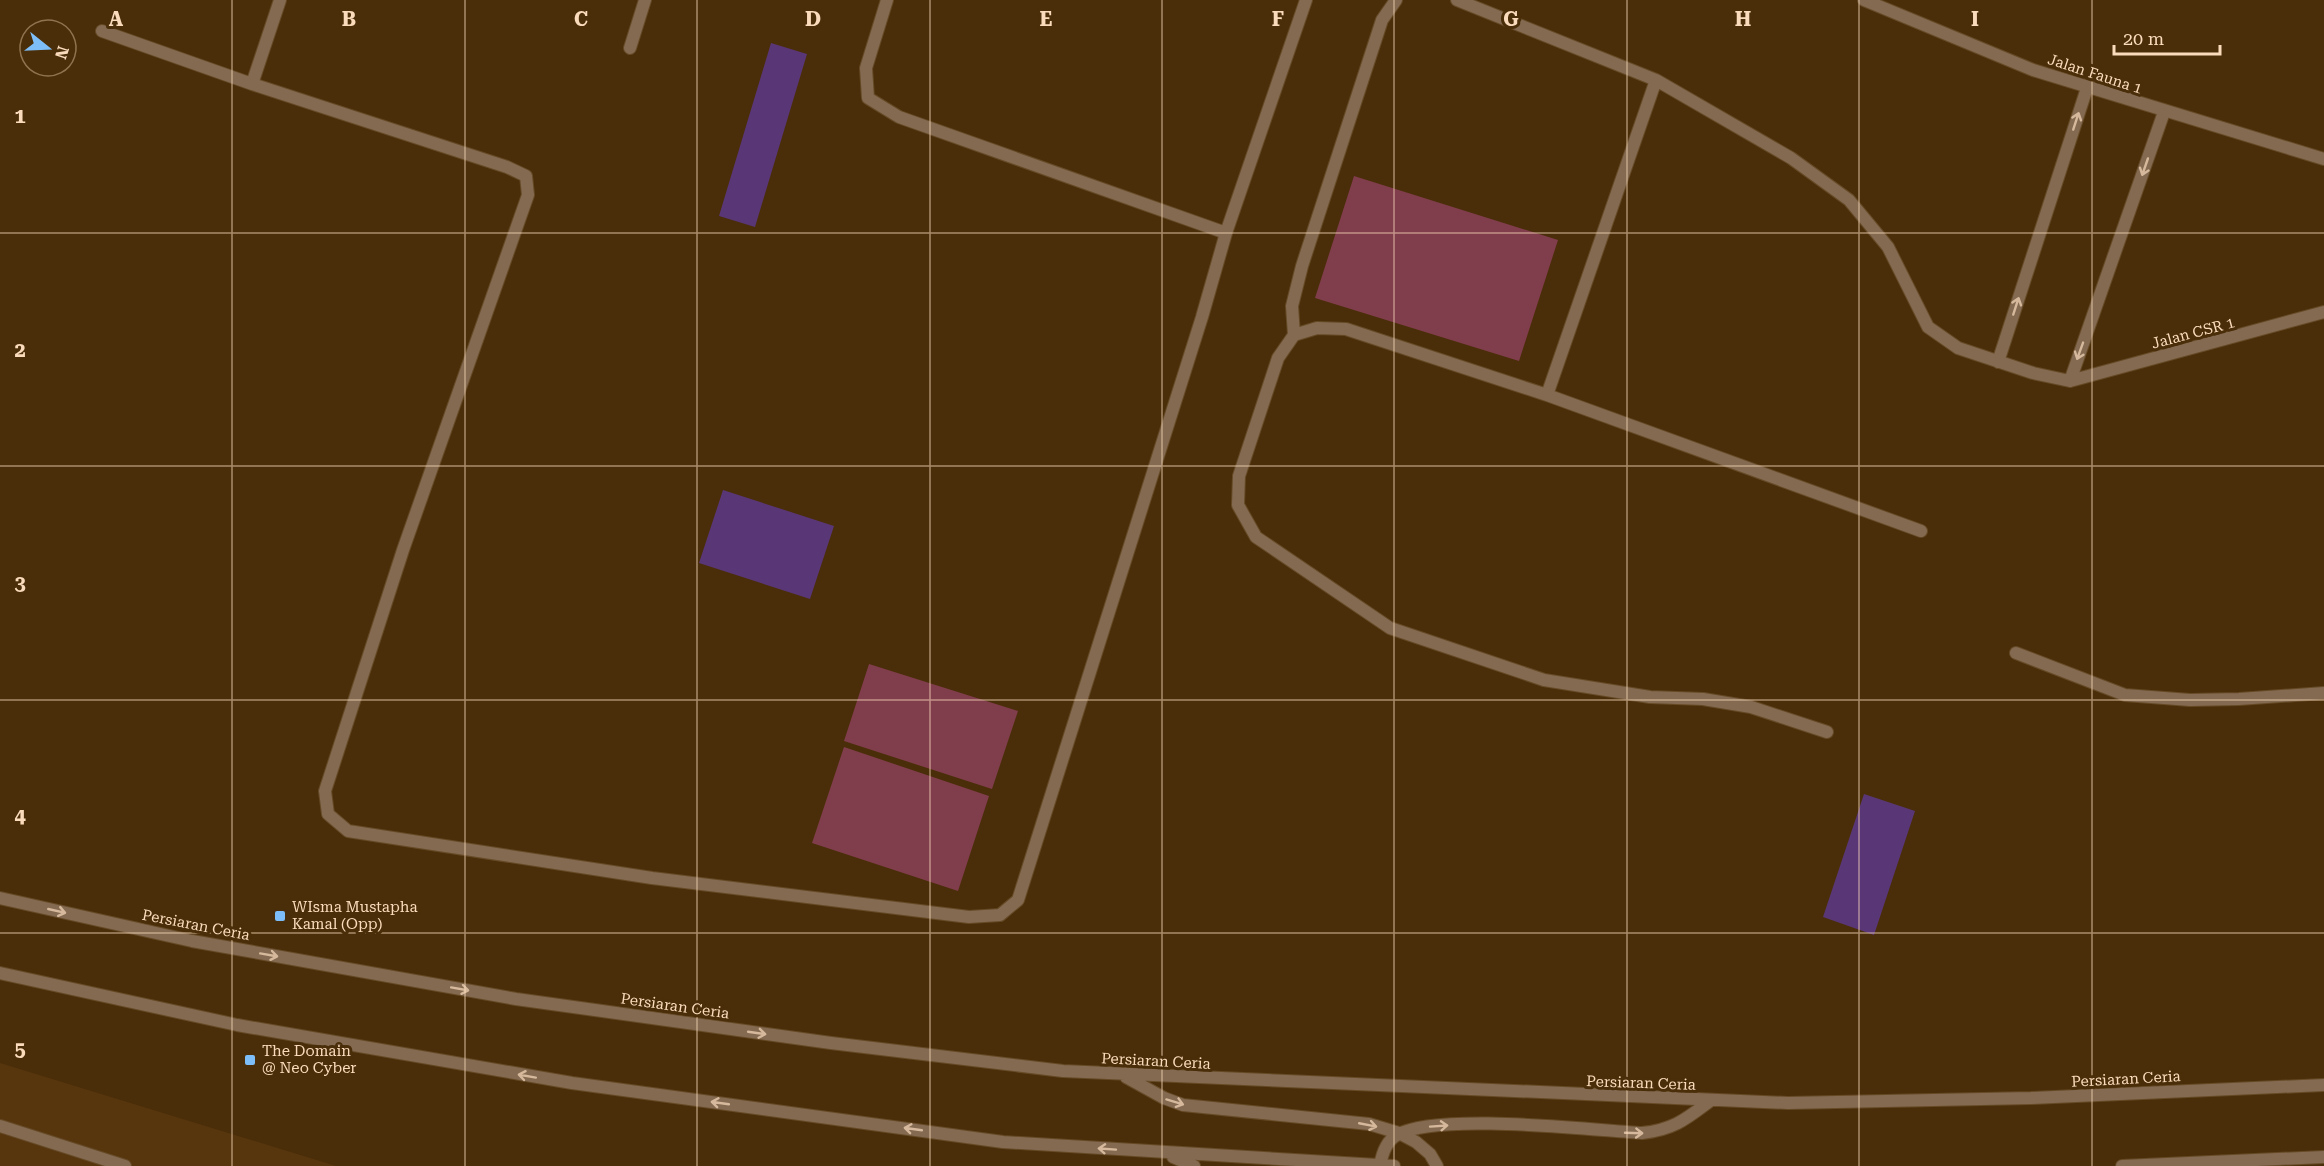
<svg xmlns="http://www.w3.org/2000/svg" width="2324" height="1166" font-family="'Roboto Serif',serif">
<rect width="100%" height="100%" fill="#4a2e09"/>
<path fill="#57360e" d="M0 1063 336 1166H0Z"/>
<path fill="#803d4c" d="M1354 176 1558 240 1519 361 1315 298Z
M869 664 1018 711 992 789 844 741Z
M844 747 989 796 958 891 812 843Z"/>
<path fill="#593676" d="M771 43 807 54 755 227 719 216Z
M723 490 834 526 810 599 699 563Z
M1864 794 1915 811 1874 935 1823 917Z"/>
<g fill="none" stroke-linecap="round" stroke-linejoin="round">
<defs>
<path id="service" d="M280 0 252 84 507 167 526 176 528 195 403 550 325 791 328 814 348 831 652 878 969 917 1000 915 1018 900 1202 317 1226 233 1306 0
M887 0 866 68 868 98 899 117 1226 233
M1457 0 1656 80 1791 158 1849 200 1888 247 1928 327 1958 348 2033 373 2070 381 2324 312
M102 31 252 84
M630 48 645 0
M1294 335 1292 306 1302 266 1382 20 1396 0
M1998 362 2087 88
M2070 381 2164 112
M1547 395 1656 80
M2016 653 2125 695 2190 700 2239 699 2324 693
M1827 732 1751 707 1703 699 1650 697 1544 680 1390 628 1256 537 1238 505 1239 476 1278 358 1294 335 1317 328 1346 329 1547 395 1921 531
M0 1126 125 1166"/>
<path id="tertiary" d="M1864 0 2033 70 2324 159
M0 898 192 941 516 999 831 1043 1063 1071 1788 1103 2031 1098 2324 1085
M0 973 237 1025 572 1083 1003 1142 1394 1166
M1126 1077 1164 1098 1183 1105 1369 1124 1399 1133 1416 1142 1430 1154 1437 1166
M1173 1157 1194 1166
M1380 1166C1382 1154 1386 1141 1397 1135 1437 1112 1591 1130 1642 1133 1673 1130 1686 1119 1710 1101
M2122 1166 2324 1157"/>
</defs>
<use href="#service" stroke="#664a26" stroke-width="14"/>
<use href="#tertiary" stroke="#664a26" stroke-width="14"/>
<use href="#service" stroke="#836a51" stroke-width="12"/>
<use href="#tertiary" stroke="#836a51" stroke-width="12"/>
</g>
<defs><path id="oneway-shaft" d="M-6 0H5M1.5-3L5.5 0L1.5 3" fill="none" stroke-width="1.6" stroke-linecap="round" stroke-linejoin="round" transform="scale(1.5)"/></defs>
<g stroke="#d6b99c">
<use href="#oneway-shaft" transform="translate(2076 121) rotate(-72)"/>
<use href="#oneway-shaft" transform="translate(2145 167) rotate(109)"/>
<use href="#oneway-shaft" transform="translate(2016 306) rotate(-72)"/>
<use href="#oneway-shaft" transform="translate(2080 351) rotate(110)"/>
<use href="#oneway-shaft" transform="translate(57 911) rotate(13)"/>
<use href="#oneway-shaft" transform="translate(269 955) rotate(10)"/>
<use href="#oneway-shaft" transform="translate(460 989) rotate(10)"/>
<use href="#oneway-shaft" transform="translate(757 1033) rotate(8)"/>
<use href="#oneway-shaft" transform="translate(527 1076) rotate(-170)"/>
<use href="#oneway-shaft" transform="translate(1175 1102) rotate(17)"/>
<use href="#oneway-shaft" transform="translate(720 1103) rotate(-172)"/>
<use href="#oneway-shaft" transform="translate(1368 1125) rotate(11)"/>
<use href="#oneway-shaft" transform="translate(1439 1126) rotate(-4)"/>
<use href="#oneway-shaft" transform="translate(913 1129) rotate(-172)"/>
<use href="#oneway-shaft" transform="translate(1634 1133) rotate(2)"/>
<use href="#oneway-shaft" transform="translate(1107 1149) rotate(-176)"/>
</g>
<path fill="none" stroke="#fadbbc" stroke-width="1.5" stroke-opacity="0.55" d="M232 0V1166M465 0V1166M697 0V1166M930 0V1166M1162 0V1166M1394 0V1166M1627 0V1166M1859 0V1166M2092 0V1166M0 233H2324M0 466H2324M0 700H2324M0 933H2324"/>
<g fill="#7dbef9" stroke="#4a2e09" stroke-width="2">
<rect x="274" y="910" width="12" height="12" rx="3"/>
<rect x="244" y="1054" width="12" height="12" rx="3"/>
</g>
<g text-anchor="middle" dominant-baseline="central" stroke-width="6" stroke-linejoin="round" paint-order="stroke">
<g font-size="15" fill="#fadbbc" stroke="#4a2e09">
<text transform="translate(2095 74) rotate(18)">Jalan Fauna 1</text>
<text transform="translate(2193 333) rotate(-15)">Jalan CSR 1</text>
<text transform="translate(196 925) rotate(11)">Persiaran Ceria</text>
<text transform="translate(675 1006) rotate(8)">Persiaran Ceria</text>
<text transform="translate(1156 1061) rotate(3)">Persiaran Ceria</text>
<text transform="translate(2126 1079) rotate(-3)">Persiaran Ceria</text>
<text transform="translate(1641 1083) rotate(2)">Persiaran Ceria</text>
</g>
<g font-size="15" fill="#fadbbc" stroke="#4a2e09" text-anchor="start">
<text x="292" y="907">WIsma Mustapha<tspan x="292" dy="17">Kamal (Opp)</tspan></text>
<text x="262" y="1051">The Domain<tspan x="262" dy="17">@ Neo Cyber</tspan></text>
</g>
</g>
<g font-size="20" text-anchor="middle" font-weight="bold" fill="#fadbbc" stroke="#4a2e09" stroke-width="6" stroke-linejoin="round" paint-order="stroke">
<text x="116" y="26">A</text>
<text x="349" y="26">B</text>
<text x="581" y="26">C</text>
<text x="813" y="26">D</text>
<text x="1046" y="26">E</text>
<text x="1278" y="26">F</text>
<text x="1511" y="26">G</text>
<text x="1743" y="26">H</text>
<text x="1975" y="26">I</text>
<text x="20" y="123">1</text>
<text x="20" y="357">2</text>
<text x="20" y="590">3</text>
<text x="20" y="823">4</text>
<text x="20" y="1056">5</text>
</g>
<g transform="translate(48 48) rotate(108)"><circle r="28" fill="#4a2e09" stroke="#907351" stroke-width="1.5"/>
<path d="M0-4.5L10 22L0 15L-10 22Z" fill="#7dbef9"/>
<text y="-9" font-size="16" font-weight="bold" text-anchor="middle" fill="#fadbbc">N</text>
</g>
<path d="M2114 45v9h106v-9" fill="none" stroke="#fadbbc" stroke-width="3"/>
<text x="2123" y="45" font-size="18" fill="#fadbbc" stroke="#4a2e09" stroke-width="4.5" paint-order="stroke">20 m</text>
</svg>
